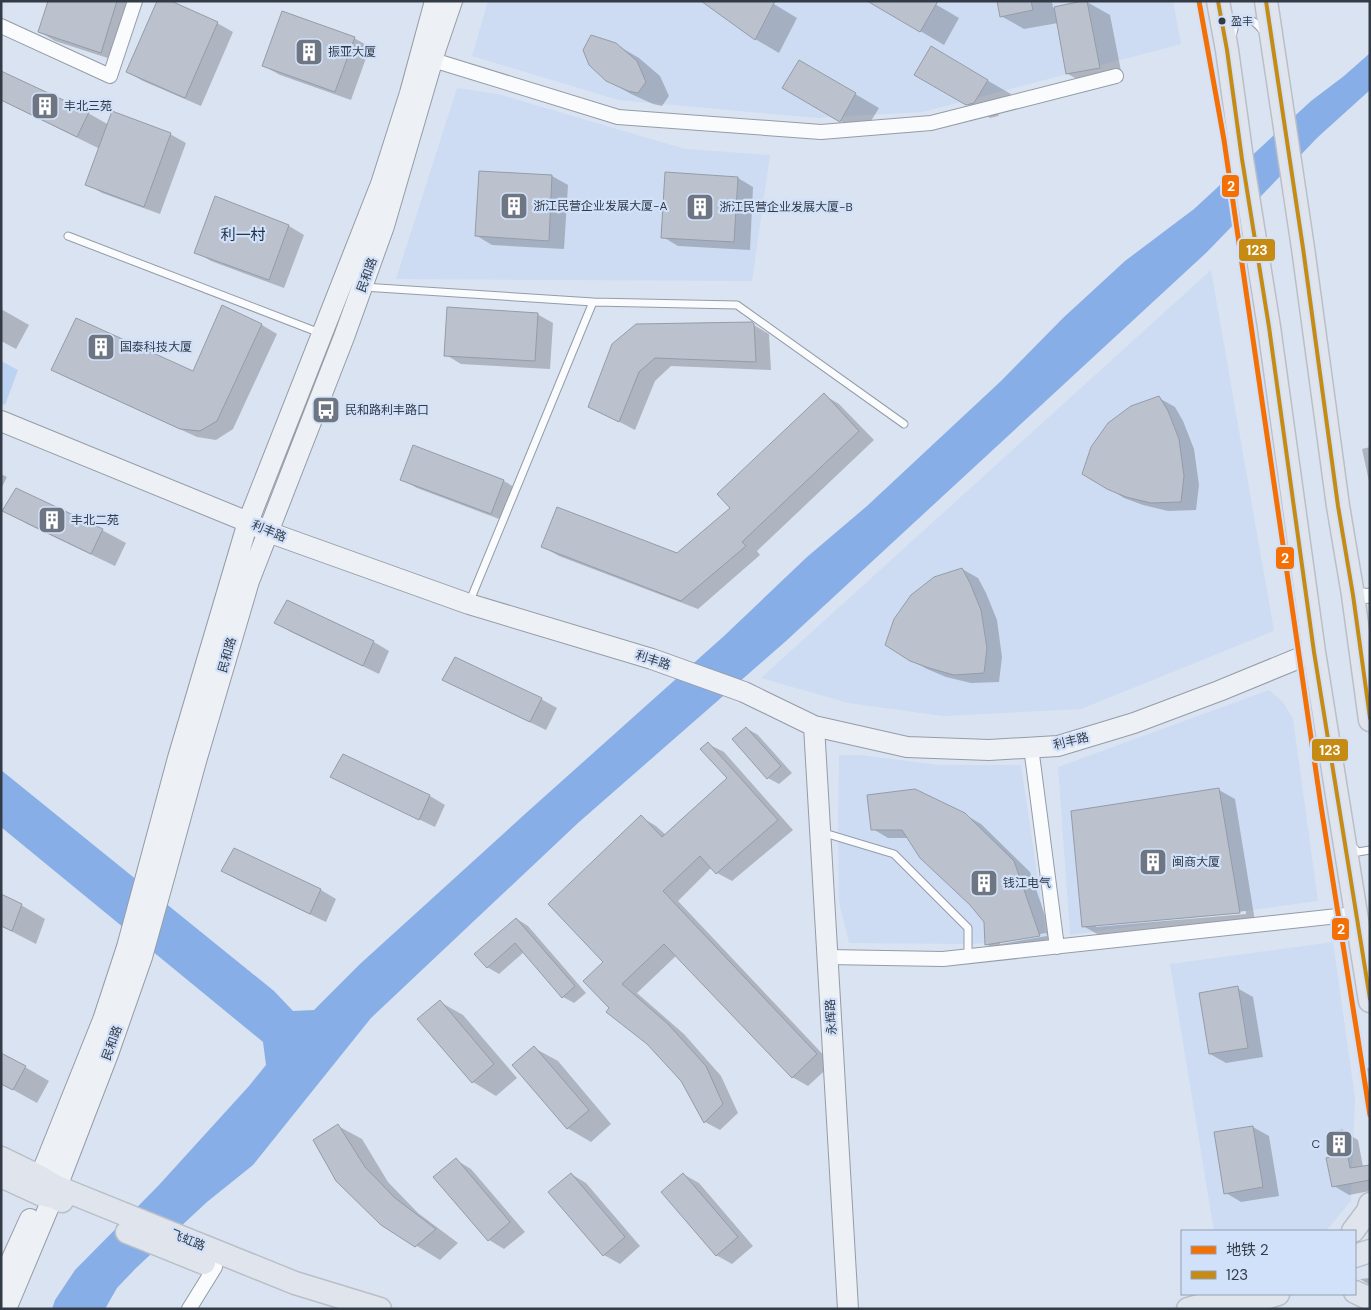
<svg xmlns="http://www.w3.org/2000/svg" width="1371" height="1310" font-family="'DM Sans','Noto Sans SC',sans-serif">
<rect width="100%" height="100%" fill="#dae3f1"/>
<path fill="#cddcf2" d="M488 1H1173L1181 44 923 112 817 118 618 100 472 56Z
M457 88 498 94 685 149 770 155 752 281 396 279Z
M1211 270 1274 631 1081 709 943 716 848 703 761 678Z
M1269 690 1283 702 1293 719 1318 901 1070 935 1058 767Z
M839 755H860L939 765H1021L1047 941 965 944 849 943 839 902 838 829Z
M1333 942 1355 1098 1351 1201 1326 1231H1214L1170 964Z"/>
<path fill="#bcd2f3" d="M1 361 18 370 5 405 1 403Z"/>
<path fill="#88aee8" d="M1370 53V90L1318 137 1207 252 786 641 578 823 371 1018 253 1165 207 1202 136 1268 117 1288 105 1309H52L55 1300 75 1270 158 1186 249 1086 266 1065 263 1042 1 827V770L274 991 293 1011 314 1010 360 964 525 814 724 636 807 557 867 506 1001 381 1063 318 1125 261 1194 209 1311 101 1344 76Z"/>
<path fill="#0003" fill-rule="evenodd" d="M49 1H136L117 61 55 41 40 32Z
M769 1 797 18 779 53 755 39Z
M869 1H930L959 18 944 45Z
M998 1H1052L1053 8 1087 2 1110 15 1123 81 1091 87 1068 74 1058 23 1024 29 1001 16Z
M217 23 233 32 201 106 143 81 127 72Z
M354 38 370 47 351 100 280 75 264 66Z
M615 44 639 58 660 76 669 96 662 106 653 104 631 94 607 80Z
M931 48 1011 94 998 116 990 118 916 74Z
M799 61 879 108 863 134 784 88Z
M1 100 88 113 109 125 170 134 186 143 160 214 102 193 87 184 100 149Z
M552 176 568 185 564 249 492 245 477 236Z
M738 178 753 187 750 250 678 246 663 237Z
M216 198 289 226 304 235 284 288 211 261 196 252Z
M223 307 262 325 277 334 233 429 216 440 197 437 68 378 52 369 194 373Z
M1 309 29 325 16 349 1 341Z
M537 314 553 323 550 369 461 364 446 355Z
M752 324 769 334 771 370 671 366 655 381 635 430 589 406 613 345Z
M824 395 839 404 874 440 757 551 760 555 698 609 559 556 543 547 678 554 732 508Z
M1159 398 1175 407 1183 421 1194 449 1199 485 1196 510 1168 511 1143 505 1124 498 1108 488Z
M414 447 504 481 519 490 507 522 417 488 401 479Z
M1370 447V486L1362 449Z
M1 474 7 477 1 489Z
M4 510 102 530 126 543 115 566 27 524Z
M962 569 978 578 986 593 997 620 1002 657 999 682 971 683 946 677 927 669 911 660Z
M288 602 374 642 389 651 379 674 291 632 276 623Z
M443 679 541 699 557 708 546 730 459 688Z
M746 728 758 735 792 773 779 784 768 778Z
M708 744 724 752 793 830 732 881 717 873 712 867 678 901 832 1064 808 1086 792 1077 677 955 637 993 684 1034 721 1076 738 1113 720 1130 705 1122 682 1080 648 1043 611 1008 605 962 641 817 656 826 666 835 729 778Z
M332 776 430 796 445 805 435 827 347 785Z
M1219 790 1235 799 1255 921 1099 935 1083 926ZM1246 911V914L1096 927V925Z
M964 814 981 824 1030 872 1055 944 1002 953 986 944 985 922 971 904 909 838H888L873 829ZM1046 933 1047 936 1000 944V941Z
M235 850 321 890 336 899 326 922 238 880 223 871Z
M21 905 45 919 36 944 1 926Z
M517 919 528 926 586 993 574 1003 563 997 524 952 499 974 487 967Z
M1237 988 1253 997 1263 1057 1226 1063 1210 1054Z
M440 1002 463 1015 517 1078 496 1096 473 1082Z
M534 1048 558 1061 611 1124 591 1142 567 1128Z
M25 1067 49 1081 37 1103 1 1083Z
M1370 1068V1122L1361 1069Z
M338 1126 362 1139 388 1182 418 1213 458 1243 440 1260 381 1224Z
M1253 1127 1269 1136 1279 1196 1241 1202 1226 1193Z
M1343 1131 1358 1140 1363 1167 1370 1166V1191L1349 1195 1334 1186 1336 1157Z
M456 1160 471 1169 525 1232 504 1249 489 1240 435 1178Z
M571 1174 586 1183 640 1246 620 1264 604 1255Z
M683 1174 699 1183 753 1246 732 1264 716 1255Z
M1370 1278V1285L1360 1279Z"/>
<path fill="#bbc2ce" stroke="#959ca7" d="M48 1H117L101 53 38 32Z
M157 1H171L218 22 185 98 126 72Z
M701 1H775L755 40Z
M867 1H938L920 32Z
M997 1H1031L1033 10 1000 17Z
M1082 1H1087L1100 68 1066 74 1054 7Z
M282 11 355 37 335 92 262 66Z
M591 35 616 43 637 61 646 82 638 93 628 91 606 81 589 65 583 50Z
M931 46 988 80 974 103 966 105 914 75Z
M799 60 856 93 840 122 782 88Z
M1 71 89 112 77 137 1 100Z
M112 111 171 133 144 207 85 185Z
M479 171 552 175 549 241 475 236Z
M665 172 738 177 734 242 661 238Z
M215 196 289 225 269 280 194 253Z
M222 305 262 324 217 421 200 431 180 429 51 370 76 318 193 371Z
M447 307 538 313 535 361 444 356Z
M752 322 754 324 756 362 655 358 639 372 619 422 588 407 612 344 636 324Z
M824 393 859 431 742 542 746 546 681 601 541 547 557 507 677 553 730 508 717 494Z
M1159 396 1168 411 1179 439 1184 476 1181 502 1151 503 1126 497 1107 489 1082 474 1091 447 1108 423 1131 406Z
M413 445 504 480 491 514 400 480Z
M16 488 103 529 91 554 2 511Z
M962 568 970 583 981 610 987 648 984 673 954 675 929 668 910 661 885 645 894 619 911 595 934 577Z
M287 600 374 641 363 666 274 623Z
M455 657 542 698 530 722 442 680Z
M746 727 781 766 767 779 732 739Z
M708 742 778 820 716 874 700 856 663 891 817 1054 792 1078 664 944 622 984 668 1024 706 1066 723 1104 704 1123 681 1081 647 1044 606 1012 609 1008 583 981 603 962 548 904 641 815 662 837 727 778 700 749Z
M343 754 430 795 419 820 330 777Z
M1219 788 1240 913 1082 927 1071 811Z
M915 789 965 813 1014 861 1040 936 985 945 984 922 970 905 920 858 902 830H871L867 795Z
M234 848 321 889 310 914 221 871Z
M1 894 22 904 12 931 1 926Z
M516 918 575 986 562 998 515 943 487 968 474 954Z
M1238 986 1248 1048 1209 1054 1199 993Z
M440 1000 494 1064 472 1083 417 1019Z
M534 1046 589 1110 567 1129 512 1065Z
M1 1053 26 1066 13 1090 1 1084Z
M338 1124 365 1167 395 1198 436 1229 415 1247 381 1225 336 1181 313 1140Z
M1253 1126 1263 1187 1224 1194 1214 1132Z
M1343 1130 1350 1168 1370 1165V1180L1332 1187 1326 1158 1334 1156 1330 1132Z
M456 1158 510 1222 488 1241 433 1177Z
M571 1173 625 1237 603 1256 548 1192Z
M683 1173 738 1237 716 1256 661 1192Z"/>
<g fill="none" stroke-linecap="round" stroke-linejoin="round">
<defs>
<path id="lane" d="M1232 36 1236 22C1250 17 1254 20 1263 31
M68 236 320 333
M363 287 593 302
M469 603 593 302 737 305 904 424
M821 832 894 854 968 928V956
M1352 846 1358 852 1370 850"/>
<path id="street" d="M1 26 110 76 135 1
M433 60 618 117 821 132 931 123 1116 76
M1353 595 1370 596
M1031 747 1057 947
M827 957 943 959 1356 914
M189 1309 215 1267"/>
<path id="secondary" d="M1 421 248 522 268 532 469 604 652 659 744 692 814 726 907 747 989 750 1058 746 1134 723 1219 691 1314 652
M814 726 848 1309
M40 1192V1177L103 1020 127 947 178 758 248 522 381 184 410 93 435 1
M1 1283 30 1219
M6 1309 53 1197 108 1054 142 957 164 878 196 761 249 581 344 337 384 226 436 48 452 1"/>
<path id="primary" d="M1218 1 1227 50 1242 159 1269 327 1314 652 1370 1001
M1266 1 1303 248 1338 506 1353 595 1370 720
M1 1158 40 1177 57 1187 295 1283 380 1309
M1 1176 40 1194 53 1197 62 1201
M1353 1231 1368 1211 1370 1204
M127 1232 204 1263
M1355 1256 1370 1251
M1355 1292 1370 1299
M1188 1309 1240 1294
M1229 1309 1278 1294"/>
</defs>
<use href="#lane" stroke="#959ca7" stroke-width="9"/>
<use href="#street" stroke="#959ca7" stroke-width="16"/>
<use href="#secondary" stroke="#959ca7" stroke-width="22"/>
<use href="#primary" stroke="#babfc7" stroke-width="25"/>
<use href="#lane" stroke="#f9fbfd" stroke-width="7"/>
<use href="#street" stroke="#f9fbfd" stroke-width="14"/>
<use href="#secondary" stroke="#edf0f4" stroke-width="20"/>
<use href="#primary" stroke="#e0e5ed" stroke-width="22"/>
<defs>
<path id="bus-1" d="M1218 1 1227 50 1242 159 1269 327 1314 652 1370 999
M1266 1 1303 248 1338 506 1353 595 1370 718"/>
</defs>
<use href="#bus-1" stroke="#d1e1fa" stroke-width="8"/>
<use href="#bus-1" stroke="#c68b12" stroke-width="4"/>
<defs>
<path id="metro-1" d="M1199 1 1224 140 1321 806 1370 1115"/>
</defs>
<use href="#metro-1" stroke="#d1e1fa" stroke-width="9"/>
<use href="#metro-1" stroke="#f57004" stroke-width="5"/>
</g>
<defs>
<symbol id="building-square" viewBox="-11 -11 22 22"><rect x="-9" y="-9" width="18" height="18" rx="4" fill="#6d7682" stroke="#d1e1fa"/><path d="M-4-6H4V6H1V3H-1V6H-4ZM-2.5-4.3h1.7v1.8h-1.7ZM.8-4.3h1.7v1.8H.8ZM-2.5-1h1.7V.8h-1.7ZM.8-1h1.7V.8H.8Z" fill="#fff"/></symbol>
<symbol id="bus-square" viewBox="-11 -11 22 22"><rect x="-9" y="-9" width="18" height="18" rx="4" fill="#6d7682" stroke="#d1e1fa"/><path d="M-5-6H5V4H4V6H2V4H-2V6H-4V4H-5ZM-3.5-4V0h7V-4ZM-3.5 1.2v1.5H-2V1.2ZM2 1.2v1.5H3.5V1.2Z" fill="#fff"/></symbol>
</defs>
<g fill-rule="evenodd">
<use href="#building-square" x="293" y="36" width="32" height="32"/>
<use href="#building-square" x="29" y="90" width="32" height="32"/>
<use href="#building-square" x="498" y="190" width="32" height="32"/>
<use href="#building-square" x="684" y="191" width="32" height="32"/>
<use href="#building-square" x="85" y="331" width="32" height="32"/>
<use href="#bus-square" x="310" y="394" width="32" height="32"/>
<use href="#building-square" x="36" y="504" width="32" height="32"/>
<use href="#building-square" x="1137" y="846" width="32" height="32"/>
<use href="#building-square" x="968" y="867" width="32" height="32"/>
<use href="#building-square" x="1323" y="1128" width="32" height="32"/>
</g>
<circle fill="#333b47" stroke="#d1e1fa" stroke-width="2" cx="1222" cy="21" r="4.5"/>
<g text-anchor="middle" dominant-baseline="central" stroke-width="4.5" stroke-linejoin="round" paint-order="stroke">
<g font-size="11" fill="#333b47" stroke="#d1e1fa" text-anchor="start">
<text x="1231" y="21">盈丰</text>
</g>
<g font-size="12" fill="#333b47" stroke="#d1e1fa" text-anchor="start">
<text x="328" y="52">振亚大厦</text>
<text x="64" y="106">丰北三苑</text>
<text x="533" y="206">浙江民营企业发展大厦-A</text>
<text x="719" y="207">浙江民营企业发展大厦-B</text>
<text x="120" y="347">国泰科技大厦</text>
<text x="345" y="410">民和路利丰路口</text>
<text x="71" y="520">丰北二苑</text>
<text x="1172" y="862">闽商大厦</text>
<text x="1003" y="883">钱江电气</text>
<text x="1320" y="1144" text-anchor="end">C</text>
</g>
<g font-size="12" fill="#333b47" stroke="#d1e1fa">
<text transform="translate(367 275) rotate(-70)">民和路</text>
<text transform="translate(269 531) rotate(23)">利丰路</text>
<text transform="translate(227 655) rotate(-74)">民和路</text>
<text transform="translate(653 660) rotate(18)">利丰路</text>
<text transform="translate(1071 741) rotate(-14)">利丰路</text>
<text transform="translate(831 1017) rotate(-93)">永辉路</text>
<text transform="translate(112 1043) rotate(-70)">民和路</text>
<text transform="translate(188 1240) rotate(22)">飞虹路</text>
</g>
<g font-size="15" fill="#1d2d44" stroke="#d1e1fa">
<text x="243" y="235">利一村</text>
</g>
</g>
<g stroke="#d1e1fa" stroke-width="2">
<rect x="1221" y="174" width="19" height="24" rx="5" fill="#f57004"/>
<rect x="1238" y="238" width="38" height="24" rx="5" fill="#c68b12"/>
<rect x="1275" y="546" width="20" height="24" rx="5" fill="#f57004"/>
<rect x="1311" y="738" width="38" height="24" rx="5" fill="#c68b12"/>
<rect x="1331" y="917" width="19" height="24" rx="5" fill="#f57004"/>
</g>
<g font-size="14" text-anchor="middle" font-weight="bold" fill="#fff">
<text x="1231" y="191">2</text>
<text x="1257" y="255">123</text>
<text x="1285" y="563">2</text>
<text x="1330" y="755">123</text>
<text x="1341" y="934">2</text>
</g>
<rect width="1371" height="1310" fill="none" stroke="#333b47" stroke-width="5"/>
<rect x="1181" y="1230" width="175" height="65" fill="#d1e1fa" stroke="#929fb2"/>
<rect x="1191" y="1246" width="25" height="8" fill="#f57004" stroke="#929fb2"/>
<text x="1226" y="1255" font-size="15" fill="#333b47">地铁 2</text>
<rect x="1191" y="1271" width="25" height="8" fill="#c68b12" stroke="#929fb2"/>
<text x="1226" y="1280" font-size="15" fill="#333b47">123</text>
</svg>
